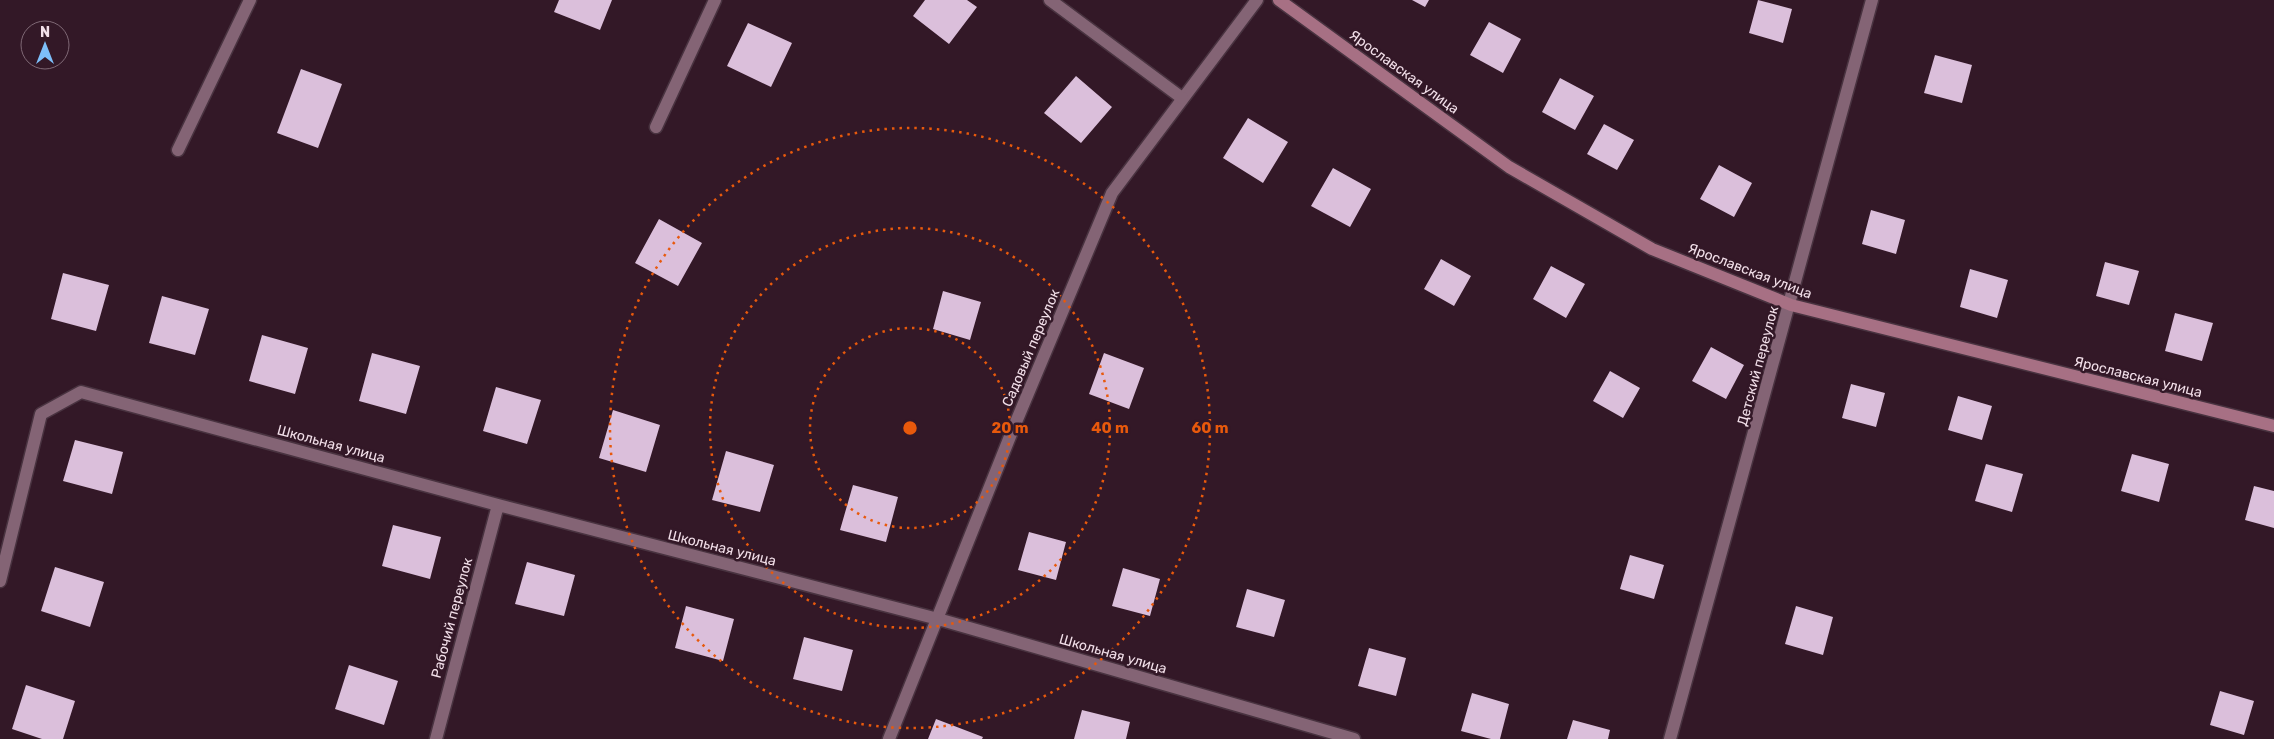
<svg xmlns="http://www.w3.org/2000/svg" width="2274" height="739" font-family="Rubik,sans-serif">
<rect width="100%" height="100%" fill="#331827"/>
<path fill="#dbbfdb" d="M559 0H612L600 30 554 12Z
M925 0H967L977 7 949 44 913 16Z
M1412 0H1429L1425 7Z
M1758 0 1792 9 1783 43 1749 33Z
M1489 22 1521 39 1503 73 1470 55Z
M748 23 792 43 771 87 727 66Z
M1935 55 1972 65 1962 103 1924 93Z
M301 69 342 84 318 148 277 133Z
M1076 76 1112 107 1081 143 1044 113Z
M1560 78 1594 96 1575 130 1542 112Z
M1248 118 1288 142 1263 183 1223 158Z
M1604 124 1634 140 1617 170 1587 154Z
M1719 165 1752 183 1734 217 1700 199Z
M1333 168 1371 189 1350 227 1311 206Z
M1871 210 1905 220 1896 254 1862 244Z
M659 219 702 243 678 286 635 263Z
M1441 259 1471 276 1454 306 1424 289Z
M2105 262 2139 271 2129 305 2096 296Z
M1551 266 1585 284 1566 318 1533 299Z
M1970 269 2008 280 1997 318 1960 307Z
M63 273 109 285 96 331 51 319Z
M943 291 981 302 970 340 933 329Z
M162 296 209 309 195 355 149 343Z
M2175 313 2213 323 2202 361 2165 351Z
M262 335 308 348 295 394 249 381Z
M1711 347 1744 365 1726 399 1692 381Z
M372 353 420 366 406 414 359 401Z
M1104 353 1144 368 1129 409 1089 394Z
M1610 371 1640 388 1623 418 1593 401Z
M1851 384 1885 393 1876 427 1842 418Z
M496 387 541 400 527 444 483 431Z
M1958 396 1992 406 1982 440 1948 430Z
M613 410 660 425 646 472 599 458Z
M75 440 123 452 112 494 63 481Z
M726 451 774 465 760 512 712 500Z
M2132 454 2169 464 2159 502 2121 491Z
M1986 464 2023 474 2012 512 1975 501Z
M853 485 898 497 886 542 840 530Z
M2254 486 2274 491V528L2245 520Z
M393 525 441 537 430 579 382 566Z
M1029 532 1066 542 1056 580 1018 570Z
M1630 555 1664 565 1654 599 1620 589Z
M527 562 575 575 564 616 515 604Z
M55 567 104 582 90 627 41 611Z
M1123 568 1160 579 1150 616 1112 606Z
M1247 589 1285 600 1274 637 1236 627Z
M686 606 734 619 723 661 675 648Z
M1796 606 1833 617 1823 655 1785 644Z
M804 637 853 650 842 691 793 679Z
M1369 648 1406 658 1396 696 1358 686Z
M349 665 398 681 384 725 335 709Z
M26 685 75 701 63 739H42L12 729Z
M2220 691 2254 701 2244 735 2210 725Z
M1472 693 1509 704 1500 739H1491L1461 731Z
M1082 710 1130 722 1126 739H1074Z
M936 719 983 737 982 739H928Z
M1573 720 1610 730 1608 739H1567Z"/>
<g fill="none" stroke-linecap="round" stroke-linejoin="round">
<defs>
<path id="lane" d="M656 127 715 0
M178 150 250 0
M0 581 41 414 81 392 498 505 938 619 1354 739
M436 739 498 505
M889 739 1011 434 1112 193 1257 0
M1670 739 1872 0"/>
<path id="street" d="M1050 0 1182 98"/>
<path id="secondary" d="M1279 0 1509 167 1652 249 1791 305 2274 426"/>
</defs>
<use href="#lane" stroke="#493340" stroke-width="15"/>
<use href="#street" stroke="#493340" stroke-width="15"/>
<use href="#secondary" stroke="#493340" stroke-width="15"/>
<use href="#lane" stroke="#846475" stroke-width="12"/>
<use href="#street" stroke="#846475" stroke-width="12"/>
<use href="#secondary" stroke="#a77084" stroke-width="12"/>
</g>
<g fill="none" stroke="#e8590c" stroke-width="2.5" stroke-dasharray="2.5 5">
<circle cx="910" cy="428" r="100"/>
<circle cx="910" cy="428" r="200"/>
<circle cx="910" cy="428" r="300"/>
</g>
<g text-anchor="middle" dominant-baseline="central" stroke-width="5" stroke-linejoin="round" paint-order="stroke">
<g font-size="14" fill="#f2dfe9" stroke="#331827">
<text transform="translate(1404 72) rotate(36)">Ярославская улица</text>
<text transform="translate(1750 271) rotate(21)">Ярославская улица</text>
<text transform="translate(1031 348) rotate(-67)">Садовый переулок</text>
<text transform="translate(1758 366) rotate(-75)">Детский переулок</text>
<text transform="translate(2138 377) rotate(14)">Ярославская улица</text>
<text transform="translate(331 444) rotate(15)">Школьная улица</text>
<text transform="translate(722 548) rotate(14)">Школьная улица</text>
<text transform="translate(452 618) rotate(-75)">Рабочий переулок</text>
<text transform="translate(1113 654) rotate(16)">Школьная улица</text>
</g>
</g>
<circle cx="910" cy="428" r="8" fill="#e8590c" stroke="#331827" stroke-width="2.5"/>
<g font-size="15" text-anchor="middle" font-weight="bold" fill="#e8590c" stroke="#331827" stroke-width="5" stroke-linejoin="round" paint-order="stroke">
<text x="1010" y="433">20 m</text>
<text x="1110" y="433">40 m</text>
<text x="1210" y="433">60 m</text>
</g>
<g transform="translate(45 45)"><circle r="24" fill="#331827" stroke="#7f6875"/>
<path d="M0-4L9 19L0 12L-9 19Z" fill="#7dbef9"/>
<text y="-8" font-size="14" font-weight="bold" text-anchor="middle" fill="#f2dfe9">N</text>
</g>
</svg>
